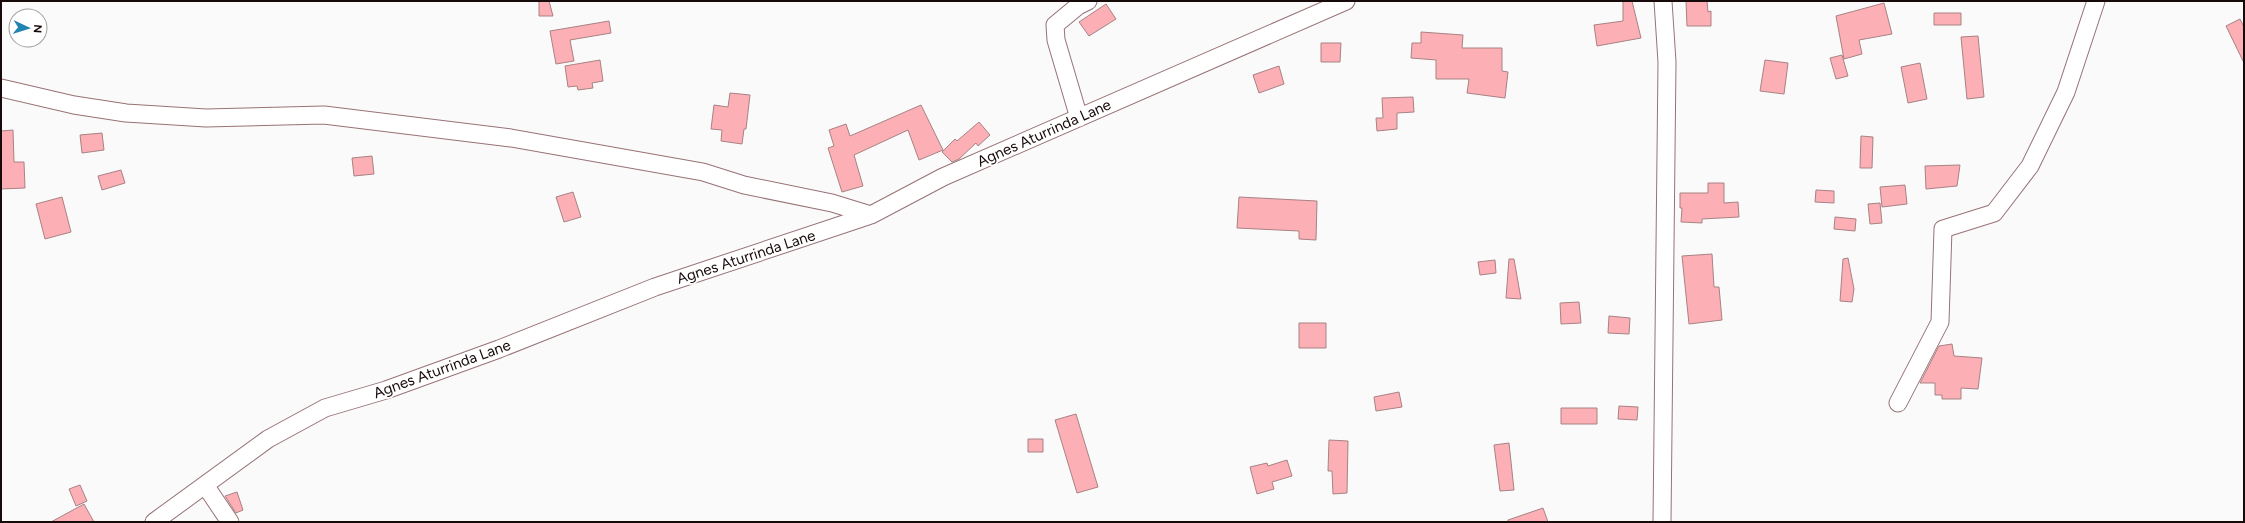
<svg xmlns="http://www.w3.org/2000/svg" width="2245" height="523" font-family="Figtree,sans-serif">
<rect width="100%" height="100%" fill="#fafafa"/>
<path fill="#fcafb5" stroke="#a88284" d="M539 1H549L553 16H539Z
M1623 1H1632L1641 38 1597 46 1594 25 1623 21Z
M1686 1H1707L1708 12 1711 11V26H1687Z
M1884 3 1892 34 1859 40 1862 54 1844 59 1836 16Z
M1106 4 1116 19 1089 36 1079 22Z
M1934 13H1961V25H1934Z
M2240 19 2244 27V63L2226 26Z
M609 21 611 33 570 40 574 61 556 64 550 31Z
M1421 32 1463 35 1462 48H1502V71L1508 72 1505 98 1467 93 1469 79H1436V60L1411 58 1412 43H1421Z
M1978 36 1984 97 1967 99 1961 37Z
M1321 43H1341L1340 62H1321Z
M1842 55 1848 76 1836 79 1830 58Z
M600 60 603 81 592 83 593 88 578 90 577 86 568 87 565 66Z
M1765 60 1788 63 1784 94 1760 91Z
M1920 63 1927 99 1908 103 1901 67Z
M1279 66 1284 84 1259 93 1253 75Z
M730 93 750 95 746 129H744L742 144 721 141 722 130 711 129 714 105 728 107Z
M1413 97 1414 112 1397 113V129L1377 131 1376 118H1383L1382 98Z
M921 105 943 150 919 160 908 130 854 155 863 186 842 192 828 148 834 146 829 130 846 124 850 136Z
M979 122 990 135 978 146 976 143 959 159 952 162 942 152 955 139 957 141Z
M13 130 14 162H24L25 188 1 189V131Z
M102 133 104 150 82 153 80 135Z
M1861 136 1873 137 1872 168H1860Z
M372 156 374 174 354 176 352 158Z
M1960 165 1957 186 1926 189 1925 166Z
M121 170 125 183 102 190 98 176Z
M1708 183H1724V203L1738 202 1739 217 1702 219V223L1681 222 1682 208H1680V193H1708Z
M1905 185 1907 204 1882 207 1880 187Z
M1816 190 1834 191V203L1815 202Z
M573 192 581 217 564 222 556 197Z
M62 197 71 232 45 239 36 204Z
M1239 197 1317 201 1316 240 1299 239V231L1237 228Z
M1880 203 1882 223 1870 224 1868 204Z
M1835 217 1856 219 1855 231 1834 229Z
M1712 254 1714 287H1719L1722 320 1689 324 1682 256Z
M1848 258 1854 289 1852 302 1840 301 1843 259Z
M1509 259H1514L1521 299 1506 298Z
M1495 260 1496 273 1480 275 1478 262Z
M1579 302 1581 323 1561 324 1560 303Z
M1609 316 1630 318 1629 334 1608 333Z
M1299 323H1326V348H1299Z
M1952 344 1954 356 1982 358 1978 389 1961 388V399H1942V395H1935V383H1920L1939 346Z
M1399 392 1402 407 1376 411 1374 397Z
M1619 406 1638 407 1637 420 1618 419Z
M1561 408H1597V424H1561Z
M1076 414 1098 487 1077 493 1055 420Z
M1028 439H1043V452H1028Z
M1329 440 1348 441 1347 493 1333 494 1332 471H1328Z
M1509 443 1514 490 1500 491 1494 445Z
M1287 460 1292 476 1272 482 1274 489 1257 494 1250 467 1267 463 1268 466Z
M80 485 87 501 76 506 69 489Z
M237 492 243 510 236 513 225 496Z
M84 504 94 522H51Z
M1543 508 1548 522H1508V520Z"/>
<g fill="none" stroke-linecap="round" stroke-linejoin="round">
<defs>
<path id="minor" d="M1 88 74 105 126 113 206 118 324 115 511 138 703 172 744 185 832 203 871 215
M1079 118 1056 40 1055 25 1078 6 1088 1
M1898 403 1940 322 1943 229 1994 213 2030 166 2066 92 2096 1
M205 485 230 522
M154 522 268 439 325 408 386 390 499 349 655 287 871 215 943 177 1346 1
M1662 522 1667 62 1663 1"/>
</defs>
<use href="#minor" stroke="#987275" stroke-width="19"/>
<use href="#minor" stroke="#fff" stroke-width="17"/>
</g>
<g text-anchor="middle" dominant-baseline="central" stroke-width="3.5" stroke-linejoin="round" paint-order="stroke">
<g font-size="15" fill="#180a0b" stroke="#fff">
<text transform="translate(1044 133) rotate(-24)">Agnes Aturrinda Lane</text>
<text transform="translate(746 257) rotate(-18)">Agnes Aturrinda Lane</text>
<text transform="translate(442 369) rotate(-20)">Agnes Aturrinda Lane</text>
</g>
</g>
<rect width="2245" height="523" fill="none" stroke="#180a0b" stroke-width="4"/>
<g transform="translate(28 28) rotate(94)"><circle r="19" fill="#ffffff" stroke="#a39d9d"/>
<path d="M0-3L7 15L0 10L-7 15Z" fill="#2384af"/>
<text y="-6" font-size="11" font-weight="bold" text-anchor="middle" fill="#180a0b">N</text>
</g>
</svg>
